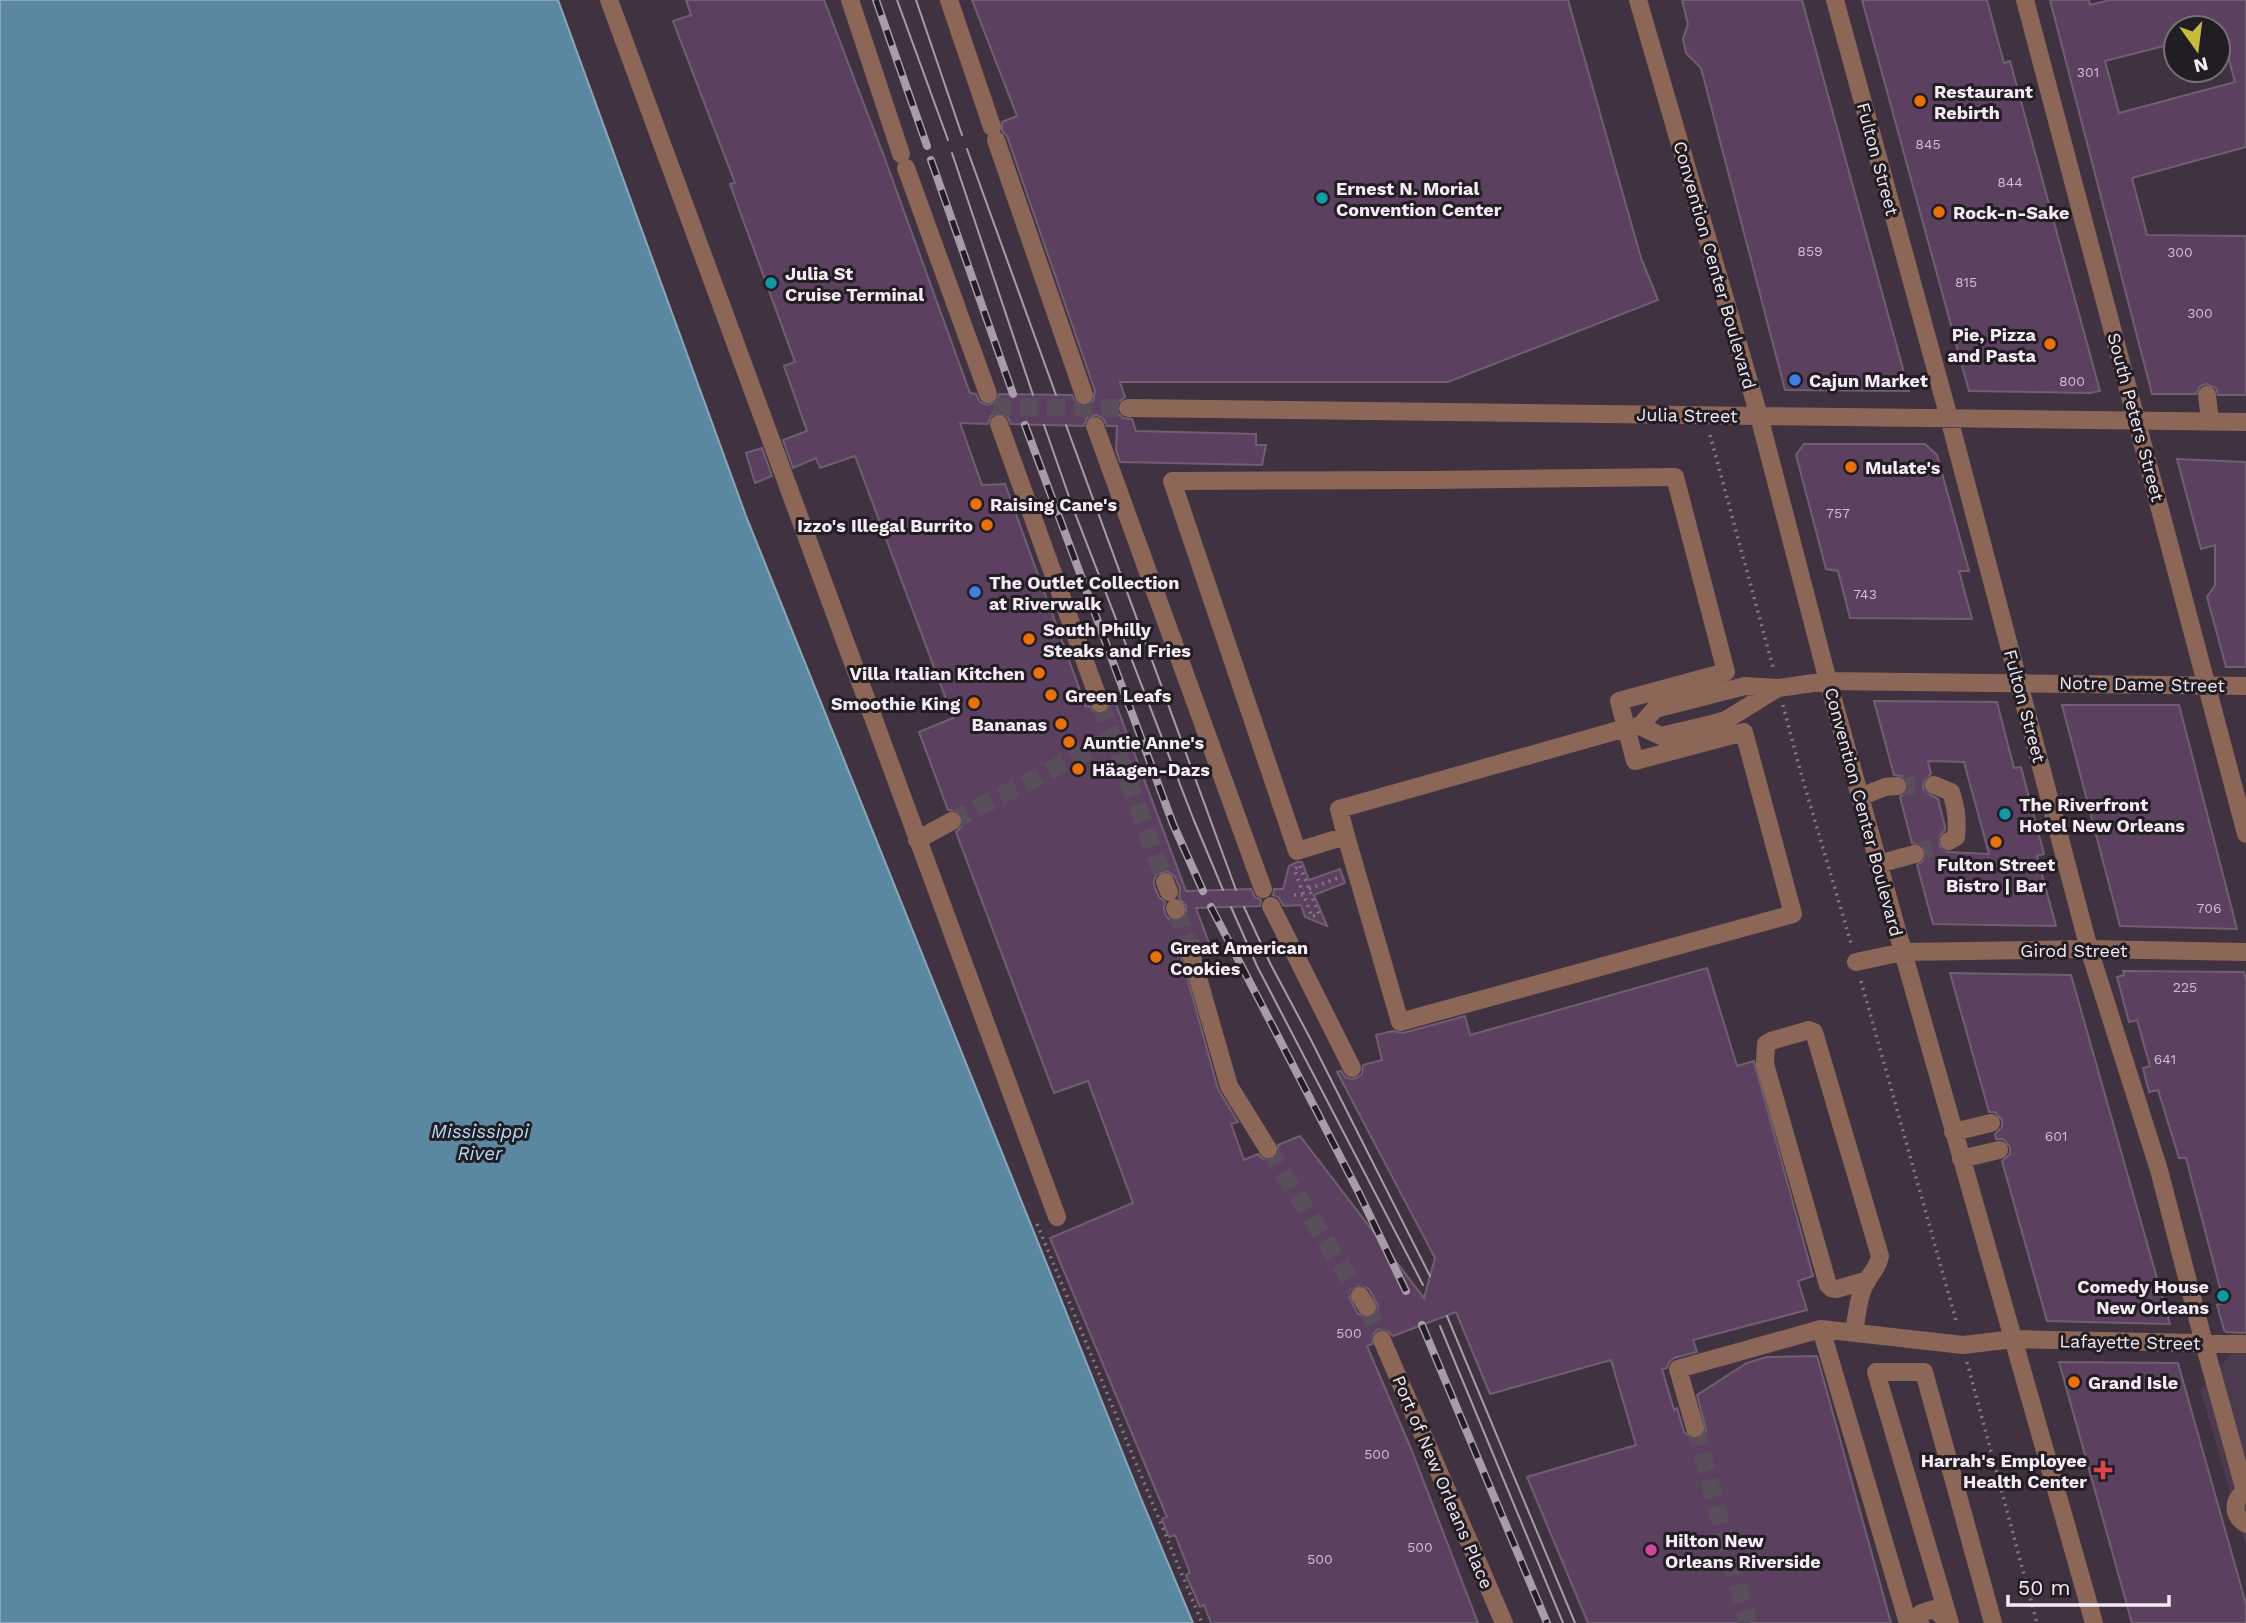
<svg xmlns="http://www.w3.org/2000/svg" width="2246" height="1623" font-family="'Work Sans',sans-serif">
<rect width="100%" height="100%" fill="#403241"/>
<path fill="#4c3a4e" d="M2232 1353H2246V1547L2200 1389Z"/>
<path fill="#5b88a1" stroke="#89a6ba" stroke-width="2" d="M0 0H558L746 516 1140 1496 1193 1623H0Z"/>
<path fill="#5c405f" stroke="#6f5f70" stroke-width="2" fill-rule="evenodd" d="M686 0H824L885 159 970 393 976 394 980 402 987 405 996 402 999 394 1072 395 1076 403 1083 406 1093 402 1095 391 1007 136 1002 131V122L1017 116 972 0H1568L1641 258 1658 300 1448 382H1120L1125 397 1118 403V413L1123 418 1132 419 1136 431 1256 434V445H1266L1262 465 1120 462 1116 450 1117 426H1107L1103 418 1096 415 1087 418 1084 426 1011 424 1007 416 1000 413 991 416 988 424 960 423 982 485 1005 484 1086 707 1089 706 1097 714H1103L1109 710 1111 700 1114 699 1186 891 1251 889 1255 897 1261 900 1260 906 1196 908 1209 943 1201 946 1197 941 1188 939 1182 942 1179 948 1218 1089 1238 1122 1231 1124 1244 1160 1258 1154 1263 1159H1273L1278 1154V1145L1300 1136 1424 1298 1435 1258 1337 1072 1341 1071 1345 1077 1351 1079 1356 1078 1362 1074 1363 1065 1382 1060 1376 1035 1393 1031 1403 1033 1465 1016 1470 1035 1707 968 1737 1066 1754 1061 1813 1276 1798 1281 1807 1310 1693 1340 1697 1352 1674 1358 1669 1362 1667 1368 1662 1369 1674 1410 1677 1408 1684 1432 1692 1439H1697L1703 1436 1706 1430 1697 1395 1747 1363 1767 1357 1817 1356 1891 1623H1588L1527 1477 1636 1445 1611 1360 1490 1394 1456 1312 1393 1336 1388 1331 1378 1329 1373 1334 1372 1344 1367 1346 1412 1451 1478 1623H1211L1204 1605 1200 1607 1186 1575 1190 1573 1175 1535 1169 1537 1162 1519 1167 1517 1050 1238 1133 1203 1088 1081 1054 1093 956 832 962 826V816L957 811 948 810 919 732 953 718 855 456 820 468 816 458 793 468 783 440 807 431 784 366 795 362 730 184 735 183 673 21 691 15ZM1167 871 1175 877 1180 888 1179 898 1186 906V916L1180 920H1170L1166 916 1164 908 1165 902 1159 897 1154 886V880L1157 874ZM1360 1285 1369 1289 1378 1306 1377 1313 1368 1318 1358 1314 1349 1297 1350 1290Z
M1682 0H1802L1909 391 1785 390 1701 68 1686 53 1683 39 1688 24Z
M1862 0H1987L2004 63 2010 61 2100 391 2090 393 1969 391Z
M2050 0H2089L2090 5 2110 0H2246V147L2132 178 2147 235 2246 236V395H2218L2216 388 2206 384 2200 386 2196 394H2152ZM2176 28H2218V32L2221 31 2235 82 2119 113 2105 61 2176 43Z
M1804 444H1925L1937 455 1969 571H1959L1972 619 1850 618 1838 571 1826 569 1796 455Z
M762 448 772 476 755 483 746 453Z
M2177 459 2246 462V667H2226L2207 597 2215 585V545L2201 549Z
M1874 701 1997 702 2014 768 2021 767 2044 854 2037 856 2056 926 1933 924 1917 865 1923 861 1926 852 1922 846 1912 843 1900 797 1907 791 1908 784 1902 776 1894 775ZM1928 761 1964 762 1989 854 1948 852 1940 847 1939 836 1945 830V827L1938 799 1925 792 1923 787 1924 780 1931 774Z
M2062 705H2179L2237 929 2120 926Z
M1297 862H1302L1309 880 1340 869 1345 883 1314 895 1327 926 1305 917 1301 905 1284 906 1278 897 1273 895 1274 889H1283L1289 866Z
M2123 971 2244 972 2246 980V1333L2226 1332 2224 1330 2217 1305 2224 1303 2186 1158H2179L2158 1090 2149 1092 2143 1068 2150 1066 2137 1020 2129 1022 2117 977 2124 975Z
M1950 973 2071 975 2170 1324 2047 1321 2002 1161 2010 1154V1147L2003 1139H1996L1995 1134 2002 1127V1120L1995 1112H1989Z
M2059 1362 2178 1363 2246 1604V1623H2132Z"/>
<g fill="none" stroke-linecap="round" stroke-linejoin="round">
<path stroke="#5b4e5c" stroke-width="18" stroke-dasharray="18 9" stroke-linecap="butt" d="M993 407 1128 408
M1100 703 1165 882
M1897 786 1934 785
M952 821 1113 738
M1915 854 1949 841
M1176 910 1190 950
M1268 1149 1360 1296
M1367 1307 1382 1340
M1695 1428 1748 1623"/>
<path stroke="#857986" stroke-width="3.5" stroke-dasharray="2 5" stroke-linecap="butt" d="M1710 435 1774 671
M1783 705 1802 777 1851 943
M1300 866 1319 914 1312 917 1294 869Z
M1309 889 1340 877
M1294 895H1303
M1861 981 1957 1324
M1037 1224 1202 1623
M1967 1362 2037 1623"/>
<path stroke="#8c6657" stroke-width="18" d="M609 0 1057 1217
M850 0 901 154
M949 0 992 127
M1638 0 1759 416 1828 681 1903 952 2094 1623
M1835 0 1949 418 2089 949 2159 1170 2204 1343 2245 1491
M2025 0 2246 834
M996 140 1084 395
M906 168 988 394
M2207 395 2210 421
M1128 408 2246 422
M999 424 1100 703
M1095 426 1263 889
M1640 726 1655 709 1745 686 1778 688 1828 681 2246 686
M1934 785 1951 792C1956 808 1958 820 1956 837L1949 841
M1860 797 1885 787 1897 786
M1346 836 1400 1022 1793 914 1744 732 1635 761 1619 701 1726 672 1675 477 1431 480 1172 481 1297 851 1346 836 1339 809 1626 728 1640 726 1661 736 1712 724 1726 720 1778 688
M917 840 952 821
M1878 864 1915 854
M1165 882 1169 892
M1271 906 1352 1068
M1175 908 1176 910
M1190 950 1229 1086 1268 1149
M1856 962 1903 952 2089 949 2246 952
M1953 1132 1991 1123
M1961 1159 1999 1150
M1360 1296 1367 1307
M1821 1329 1908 1623 1917 1621 1920 1623
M1854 1332C1857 1316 1858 1295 1867 1281 1872 1271 1878 1268 1880 1256L1814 1032 1809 1030 1771 1041 1766 1044 1765 1064 1828 1285 1831 1288 1837 1289 1867 1280
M1382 1340 1504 1623
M1695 1428 1678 1369 1821 1329 1963 1345 2014 1339 2246 1344
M2246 1491C2232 1500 2232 1515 2246 1524
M1917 1621 1921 1613 1934 1609 1941 1615
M1950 1623 1876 1372H1924L1993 1623"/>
<path stroke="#a79ca7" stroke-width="2" d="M897 0 948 140
M916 0 962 135
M967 149 1056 395
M952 153 1033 395
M1044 425 1073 508 1193 818 1223 890
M1066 425 1236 890
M1231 907 1257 966 1423 1285
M1244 907 1271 965 1311 1040 1430 1276
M1447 1316 1575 1623
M1440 1326 1563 1623"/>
<defs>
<path id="rail" d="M876 0 927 146
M931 160 1013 394
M1025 425 1173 824 1203 891
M1211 907 1359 1193 1406 1291
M1422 1325 1547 1623"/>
</defs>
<use href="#rail" stroke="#a79ca7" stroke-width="8"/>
<use href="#rail" stroke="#221c23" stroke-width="5" stroke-dasharray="16" stroke-linecap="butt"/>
</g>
<g fill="#e8710a" stroke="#221c23" stroke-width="2.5">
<circle cx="1920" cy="101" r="7"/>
<circle cx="1939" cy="212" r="7"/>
<circle cx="2050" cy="344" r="7"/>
<circle cx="1851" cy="467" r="7"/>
<circle cx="976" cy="504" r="7"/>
<circle cx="987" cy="525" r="7"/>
<circle cx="1029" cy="639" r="7"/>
<circle cx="1039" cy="673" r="7"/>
<circle cx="1051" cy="695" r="7"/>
<circle cx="974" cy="703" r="7"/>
<circle cx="1061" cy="724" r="7"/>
<circle cx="1069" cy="742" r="7"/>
<circle cx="1078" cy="769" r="7"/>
<circle cx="1996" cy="842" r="7"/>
<circle cx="1156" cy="957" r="7"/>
<circle cx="2074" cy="1382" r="7"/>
</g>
<g fill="#0f9aa8" stroke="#221c23" stroke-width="2.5">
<circle cx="1322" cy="198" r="7"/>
<circle cx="771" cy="283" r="7"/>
<circle cx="2005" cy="814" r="7"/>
<circle cx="2223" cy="1296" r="7"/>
</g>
<g fill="#3f7fe0" stroke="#221c23" stroke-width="2.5">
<circle cx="1795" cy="380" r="7"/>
<circle cx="975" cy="592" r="7"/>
</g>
<path fill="#e0444e" stroke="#221c23" stroke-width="2.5" d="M2099.5 1459.5h7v7h7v7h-7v7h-7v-7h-7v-7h7z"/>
<circle fill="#d1479c" stroke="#221c23" stroke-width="2.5" cx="1651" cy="1550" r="7"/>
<g text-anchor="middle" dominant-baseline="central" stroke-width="6" stroke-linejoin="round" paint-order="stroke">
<g font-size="14" fill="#cec0cf">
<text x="2088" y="72">301</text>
<text x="1928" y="144">845</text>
<text x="2010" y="182">844</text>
<text x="1810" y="251">859</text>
<text x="2180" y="252">300</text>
<text x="1966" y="282">815</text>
<text x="2200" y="313">300</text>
<text x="2072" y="381">800</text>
<text x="1838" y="513">757</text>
<text x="1865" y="594">743</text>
<text x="2209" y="908">706</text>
<text x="2185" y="987">225</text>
<text x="2165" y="1059">641</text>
<text x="2056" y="1136">601</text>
<text x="1349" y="1333">500</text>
<text x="1377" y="1454">500</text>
<text x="1420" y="1547">500</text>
<text x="1320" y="1559">500</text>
</g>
<g font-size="18" font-weight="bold" fill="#f4ebf4" stroke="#221c23" text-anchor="start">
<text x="1934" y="91">Restaurant<tspan x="1934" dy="21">Rebirth</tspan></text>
<text x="1336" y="188">Ernest N. Morial<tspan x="1336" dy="21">Convention Center</tspan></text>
<text x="1953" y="212">Rock-n-Sake</text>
<text x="785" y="273">Julia St<tspan x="785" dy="21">Cruise Terminal</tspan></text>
<text x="2036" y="334" text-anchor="end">Pie, Pizza<tspan x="2036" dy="21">and Pasta</tspan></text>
<text x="1809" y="380">Cajun Market</text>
<text x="1865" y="467">Mulate's</text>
<text x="990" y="504">Raising Cane's</text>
<text x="973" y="525" text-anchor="end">Izzo's Illegal Burrito</text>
<text x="989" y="582">The Outlet Collection<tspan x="989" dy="21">at Riverwalk</tspan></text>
<text x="1043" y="629">South Philly<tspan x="1043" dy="21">Steaks and Fries</tspan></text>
<text x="1025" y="673" text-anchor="end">Villa Italian Kitchen</text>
<text x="1065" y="695">Green Leafs</text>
<text x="960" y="703" text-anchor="end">Smoothie King</text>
<text x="1047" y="724" text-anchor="end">Bananas</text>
<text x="1083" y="742">Auntie Anne's</text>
<text x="1092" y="769">Häagen-Dazs</text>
<text x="2019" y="804">The Riverfront<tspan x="2019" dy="21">Hotel New Orleans</tspan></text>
<text x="1996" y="864" text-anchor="middle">Fulton Street<tspan x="1996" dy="21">Bistro | Bar</tspan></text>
<text x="1170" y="947">Great American<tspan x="1170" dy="21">Cookies</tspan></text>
<text x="2209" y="1286" text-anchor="end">Comedy House<tspan x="2209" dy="21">New Orleans</tspan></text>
<text x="2088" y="1382">Grand Isle</text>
<text x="2087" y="1460" text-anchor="end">Harrah's Employee<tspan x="2087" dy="21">Health Center</tspan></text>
<text x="1665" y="1540">Hilton New<tspan x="1665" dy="21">Orleans Riverside</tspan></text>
</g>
<g font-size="18" fill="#f4ebf4" stroke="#221c23">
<text transform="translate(1878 159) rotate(75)">Fulton Street</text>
<text transform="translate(1715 265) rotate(74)">Convention Center Boulevard</text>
<text transform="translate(1687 415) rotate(1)">Julia Street</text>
<text transform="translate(2136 417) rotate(75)">South Peters Street</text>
<text transform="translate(2142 684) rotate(1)">Notre Dame Street</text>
<text transform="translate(2025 706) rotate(75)">Fulton Street</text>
<text transform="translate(1864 812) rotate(75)">Convention Center Boulevard</text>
<text x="2074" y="950">Girod Street</text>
<text transform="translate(2130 1342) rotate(1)">Lafayette Street</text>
<text transform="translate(1443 1482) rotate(67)">Port of New Orleans Place</text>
</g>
<g font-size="19" font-style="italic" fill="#b3ddf6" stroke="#221c23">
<text x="480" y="1131">Mississippi<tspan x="480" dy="22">River</tspan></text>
</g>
</g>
<g transform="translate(2197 49) rotate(166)"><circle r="33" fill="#221c23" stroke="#766f77" stroke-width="2"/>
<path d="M0-5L12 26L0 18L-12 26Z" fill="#c7bb3c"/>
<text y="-10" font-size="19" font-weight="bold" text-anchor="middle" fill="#f4ebf4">N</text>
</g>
<path d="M2008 1595v10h161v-10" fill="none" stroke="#f4ebf4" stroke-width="3.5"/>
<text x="2018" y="1595" font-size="21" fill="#f4ebf4" stroke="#221c23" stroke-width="5" paint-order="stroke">50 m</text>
</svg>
